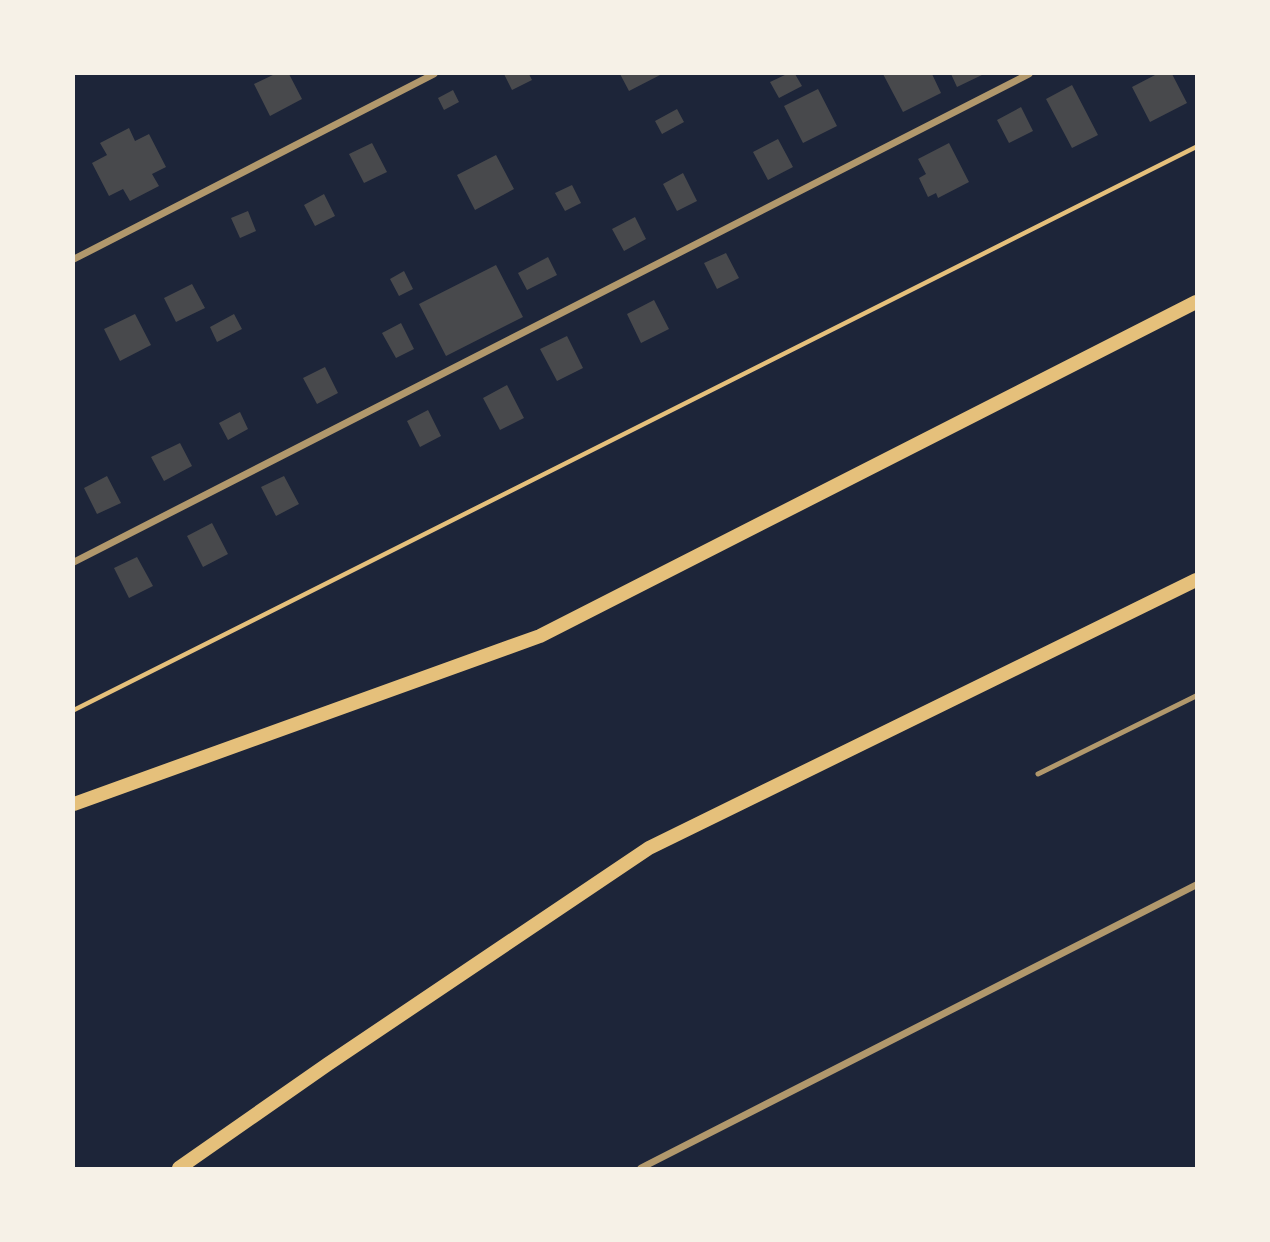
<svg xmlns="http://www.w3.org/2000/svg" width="1270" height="1242" font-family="'PT Sans',sans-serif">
<rect width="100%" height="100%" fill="#14213d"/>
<path fill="#1d2539" d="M74 74H1196V1168H74Z"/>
<path fill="#48494c" d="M275 74H289L302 99 270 116 254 84Z
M504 74H529L532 80 512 90Z
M620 74H662L629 91Z
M787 74H795L802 86 779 98 770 82Z
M883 74H932L941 93 903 112Z
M951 74H984L957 87Z
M1157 74H1172L1187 103 1150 122 1132 87Z
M1072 85 1098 135 1072 148 1046 99Z
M818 89 837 126 803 143 784 106Z
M453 90 459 102 444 110 438 98Z
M1021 107 1033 131 1009 143 997 120Z
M677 109 684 122 662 134 655 121Z
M129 128 135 141 149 134 166 167 152 174 159 186 130 201 123 189 109 196 92 163 107 155 100 143Z
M778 139 793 167 768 180 753 152Z
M372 143 387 172 364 183 349 154Z
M949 143 969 182 938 198 936 193 928 197 919 178 926 174 918 159Z
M496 155 514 189 475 210 457 175Z
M683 173 697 201 677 211 663 184Z
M572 185 581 203 565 211 555 193Z
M324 194 335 216 315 226 304 205Z
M248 211 256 231 240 238 231 218Z
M635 217 646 239 624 251 612 229Z
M726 253 739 278 717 289 704 263Z
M548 257 557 275 527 290 518 273Z
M496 265 523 317 446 356 419 304Z
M404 271 413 289 399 296 390 279Z
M192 284 205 308 176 322 164 298Z
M654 300 669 329 641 343 627 314Z
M135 314 151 345 120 361 104 329Z
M234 314 242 329 217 342 210 327Z
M401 323 414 349 396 358 382 333Z
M567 336 583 368 557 381 540 349Z
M325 367 338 393 317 404 303 378Z
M507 385 524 418 500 430 483 398Z
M428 410 441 436 420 447 407 421Z
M240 412 248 429 228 440 219 423Z
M180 443 192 466 164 481 151 457Z
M107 476 121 503 97 514 84 488Z
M284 476 299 504 276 516 261 487Z
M212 523 228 554 203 567 187 536Z
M137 557 153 586 129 598 114 568Z"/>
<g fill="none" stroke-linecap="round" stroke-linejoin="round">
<path stroke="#e5c07b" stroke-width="4.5" d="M74 710 1196 147"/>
<path stroke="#b1986c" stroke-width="5" d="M1038 774 1196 696"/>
<path stroke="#b1986c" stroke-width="7" d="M74 259 434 74
M74 562 1029 74
M641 1168 1196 885"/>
<path stroke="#e5c07b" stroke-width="14" d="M74 804 540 636 1196 302
M179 1168 328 1064 649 848 1196 580"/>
</g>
<rect width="1270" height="1242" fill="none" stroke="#f6f1e7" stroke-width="150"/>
</svg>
